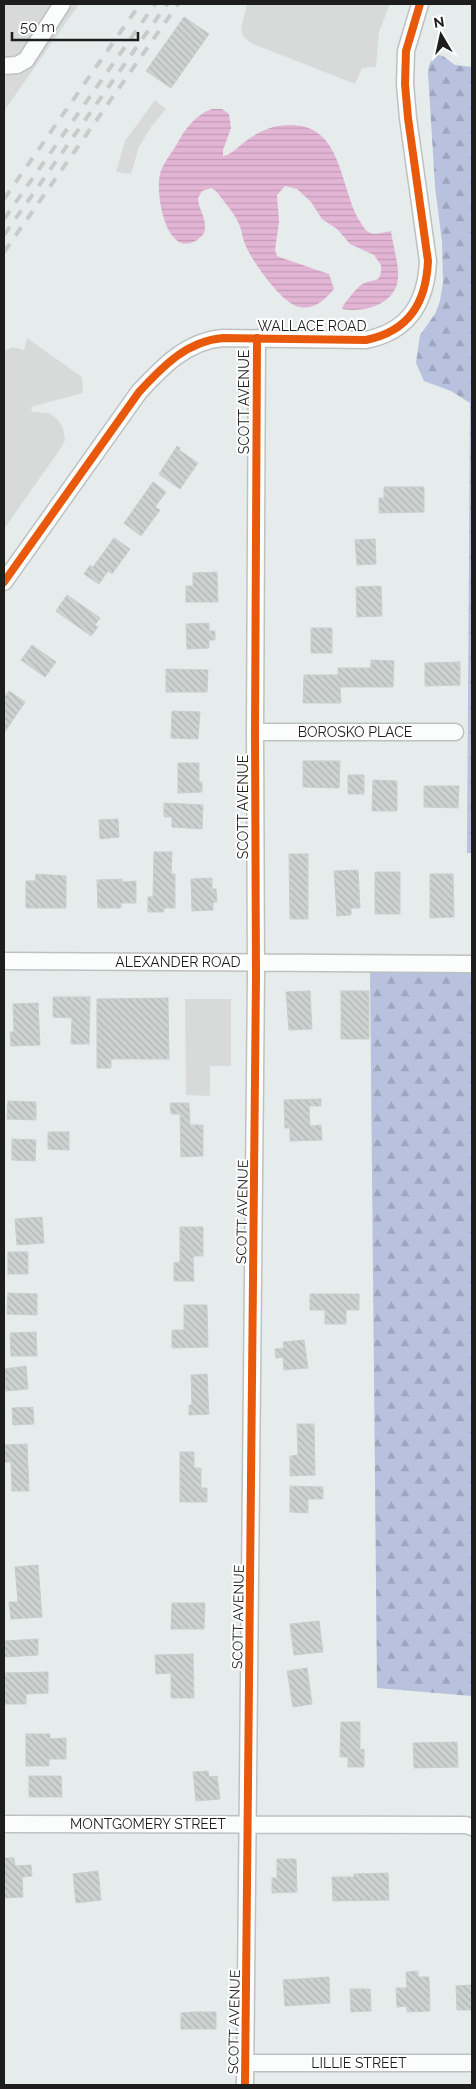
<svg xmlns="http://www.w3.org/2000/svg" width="476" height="2089" font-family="Raleway,sans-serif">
<defs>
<pattern id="forest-firs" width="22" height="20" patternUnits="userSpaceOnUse" patternTransform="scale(1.25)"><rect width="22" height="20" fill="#b8c1de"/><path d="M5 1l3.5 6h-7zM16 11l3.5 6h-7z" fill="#9ea5be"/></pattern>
<pattern id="water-rules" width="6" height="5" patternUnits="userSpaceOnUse" patternTransform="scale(1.25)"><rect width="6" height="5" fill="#e3b5d5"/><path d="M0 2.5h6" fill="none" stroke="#c29bb6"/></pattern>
<pattern id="building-back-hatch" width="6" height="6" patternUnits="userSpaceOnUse" patternTransform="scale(1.25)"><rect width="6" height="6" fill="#cdd2d1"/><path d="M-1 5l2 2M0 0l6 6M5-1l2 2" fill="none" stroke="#b0b4b3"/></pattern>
</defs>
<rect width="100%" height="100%" fill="#e6eceb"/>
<path fill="url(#forest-firs)" d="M438 55 443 56 455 65 472 67V853H467L470 403 451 391 424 381 416 363 420 335 435 314 440 301 443 282 442 242 435 186 428 73C429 65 430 58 438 55Z
M370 967 472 968V1696L377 1688Z"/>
<path fill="#d8dada" d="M4 4H79L4 111Z
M247 4H390L379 32 376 67 362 68 355 84 251 43 243 36 241 29Z
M155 100 166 109 151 127 139 147 131 174 116 172 125 141Z
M27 338 82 377 83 393 31 407 32 412 49 413 58 420 63 428 65 440 63 445 4 529V351L13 347 24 350Z
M185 999H231V1066H210V1096L186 1095Z"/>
<path fill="url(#water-rules)" d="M212 109H222L229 114 231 128 223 150V156C230 155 236 149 242 144 256 133 269 126 287 125 342 122 339 184 359 220 362 224 364 229 368 232 375 236 384 232 391 231 393 246 399 264 398 278 396 305 363 313 342 309 342 305 357 288 361 285 373 277 382 286 381 265L374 255 350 244 337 229 322 219 311 202 297 189 285 186 277 195 279 222 275 250 277 256 282 258 329 274 334 289C325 300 314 310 299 307 282 304 251 260 245 244 242 237 242 229 238 222 233 211 223 201 216 191L211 188 202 191 198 198C198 208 206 217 205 228 205 233 202 237 197 240 166 260 155 193 160 174 163 163 171 154 177 144 185 129 195 115 212 109Z"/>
<path fill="url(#building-back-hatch)" stroke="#c7d0cd" d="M184 17 209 34 171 88 146 71Z
M177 446 180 448 179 450 198 463 180 489 159 474Z
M153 482 166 492 155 507 160 510 141 536 124 523Z
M384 487H424V512L379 513V498H384Z
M114 538 130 549 112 574 108 571 99 584 84 574 90 565 93 567Z
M375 539 376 564 357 565 355 540Z
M217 572 218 602H186V586H193V573Z
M381 586 382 616 357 617 356 587Z
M67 595 100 618 95 625 98 627 91 636 56 611Z
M209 623V631H215V640H209V648L187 649 186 624Z
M311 628H332V653H311Z
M32 645 56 662 45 677 21 660Z
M371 660 394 661 393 687H340L341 703H303L304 675H338V668H371Z
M460 662V685L425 686V663Z
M166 669 208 670 207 692H166Z
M9 691 25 702 4 733V698Z
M172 711 200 712 198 739 171 738Z
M303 761H340L339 788 303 787Z
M178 763H199V782H202V792L178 793Z
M348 775H364V794H348Z
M373 780 397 781V811H372Z
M424 786H459L458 808 424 807Z
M164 803 203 805 202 829 172 827V817H164Z
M118 819 119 837 100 839 99 820Z
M154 852H172L171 874H175V908H164V912H148V897H153Z
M289 854H308V919H290Z
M358 870 360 908H351V915L337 916 334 871Z
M375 872H400V914H375Z
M36 874 66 876V908H26V881H35Z
M430 874H453L454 917 430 918Z
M212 878V889H216L217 902H213V910L192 911 191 879Z
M122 879V882L136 881V903H121V908H98L97 880Z
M310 991 312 1029 289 1030 286 992Z
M341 991H369V1039H341Z
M53 997H90L89 1044H71L72 1018 53 1017Z
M168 998 169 1059H111V1068H97V999Z
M38 1003 40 1045 11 1046 10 1032H14L13 1004Z
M321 1099V1106H309L310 1126 321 1125 322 1140 290 1141V1128H285L284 1100Z
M8 1101 36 1102V1120L7 1119Z
M170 1103H189L190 1125H203V1156L181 1157 180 1114H171Z
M48 1132H69V1150L48 1149Z
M12 1139 36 1140 35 1161 12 1160Z
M42 1217 44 1243 17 1245 15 1219Z
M180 1227H203V1256H193L194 1281H174V1263L180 1262Z
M8 1252H28V1274H8Z
M8 1293 37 1294V1315L7 1314Z
M310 1294H359V1310H346V1324H325V1310H310Z
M184 1305H207L208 1347 172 1348V1330H184Z
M36 1332 37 1356H11L10 1333Z
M304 1340 308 1368 284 1370 283 1357 276 1358 275 1349 284 1348 283 1342Z
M26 1366 28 1389 6 1391 4 1369Z
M207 1374 209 1414 189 1415V1405H192L191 1375Z
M33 1407 34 1424 13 1425 12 1408Z
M297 1424H314L315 1475 290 1476V1456L298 1455Z
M27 1444 29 1491H12L11 1462H4V1445Z
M180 1452H194V1468H201V1488H207V1502H180Z
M290 1486 323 1487V1499H308V1513L290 1512Z
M38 1565 42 1617 11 1619 9 1602H18L15 1567Z
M172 1603H205L204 1629H171Z
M319 1621 323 1652 294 1655 290 1624Z
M38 1639V1655L4 1657V1641Z
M193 1654 194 1698H171V1673L156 1674 155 1655Z
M307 1668 312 1704 293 1707 287 1671Z
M48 1672V1693L26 1694V1704H4V1673Z
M341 1722H360V1750L364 1749V1767H348V1757H340Z
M26 1734H50V1739L66 1738V1759H49V1766H26Z
M457 1742 458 1767 414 1768 413 1743Z
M208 1771 209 1777 217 1776 220 1799 196 1801 193 1772Z
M29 1776H61L62 1797H29Z
M4 1858H14L15 1866 31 1865 32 1876 22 1877 23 1897 4 1898Z
M277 1859H296L297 1892 272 1893V1878H277Z
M98 1871 101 1900 76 1903 73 1874Z
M388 1873 389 1900 333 1901 332 1877H354V1874Z
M418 1971V1977H429L430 2011 407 2012V2006L397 2007 396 1988H407L406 1972Z
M329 1977 330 2003 285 2006 283 1980Z
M472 1985V2010H457L456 1986Z
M350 1989H370L371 2011 351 2012Z
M193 2012H216V2029H181V2013Z"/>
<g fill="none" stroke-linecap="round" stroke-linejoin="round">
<defs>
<path id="minor" d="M4 66 17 65 26 60 62 4
M4 582 139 392C163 366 187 341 223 338L366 340C409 331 426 303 428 261L408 118 405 84 406 51 420 4
M255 732H455
M4 961 472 964
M4 1824 466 1825 472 1827
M246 2063H472
M245 2085 256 976 255 732 257 338"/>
</defs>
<use href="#minor" stroke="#bec1c1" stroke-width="19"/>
<use href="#minor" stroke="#fbfcfc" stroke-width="16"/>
<path stroke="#c9caca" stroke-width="4" stroke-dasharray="10 10" stroke-linecap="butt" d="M4 199 140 4
M4 219 155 4
M4 235 167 4
M4 252 178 4"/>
<defs>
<path id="cycleway" d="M4 582 139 392C163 366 187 341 223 338L366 340C409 331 426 303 428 261L408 118 405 84 406 51 420 4
M245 2085 256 976 255 732 257 338"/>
</defs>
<use href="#cycleway" stroke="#fff" stroke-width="11"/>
<use href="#cycleway" stroke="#e8590c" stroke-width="8"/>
</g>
<g text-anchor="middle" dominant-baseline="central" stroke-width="4" stroke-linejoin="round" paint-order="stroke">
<g font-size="14" fill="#1d1d1d" stroke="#fff">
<text x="312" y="326">WALLACE ROAD</text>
<text transform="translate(244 402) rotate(-90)">SCOTT AVENUE</text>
<text x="355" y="732">BOROSKO PLACE</text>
<text transform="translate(243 807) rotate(-90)">SCOTT AVENUE</text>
<text x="178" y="962">ALEXANDER ROAD</text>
<text transform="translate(242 1212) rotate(-89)">SCOTT AVENUE</text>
<text transform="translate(238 1617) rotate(-89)">SCOTT AVENUE</text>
<text x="148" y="1824">MONTGOMERY STREET</text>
<text transform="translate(234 2022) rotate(-89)">SCOTT AVENUE</text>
<text x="359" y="2063">LILLIE STREET</text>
</g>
</g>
<rect width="476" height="2089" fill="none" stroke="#1d1d1d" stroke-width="10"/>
<g transform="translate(441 35) rotate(351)" stroke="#ffffff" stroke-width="4" paint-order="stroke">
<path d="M0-4L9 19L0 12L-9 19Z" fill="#1d1d1d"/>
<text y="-8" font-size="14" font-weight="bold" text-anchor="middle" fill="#1d1d1d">N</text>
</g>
<path d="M12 32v8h126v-8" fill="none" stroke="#1d1d1d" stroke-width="2.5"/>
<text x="20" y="32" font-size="15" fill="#1d1d1d" stroke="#ffffff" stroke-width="4" paint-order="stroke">50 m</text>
</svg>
